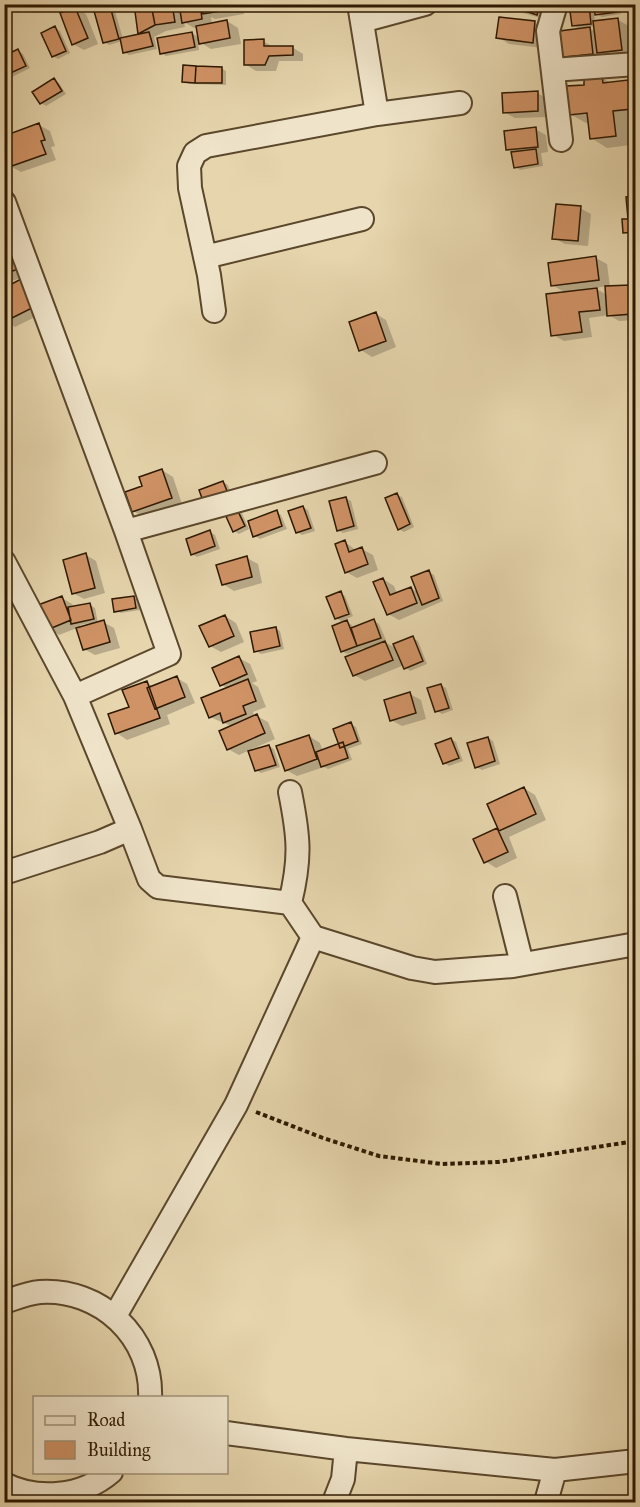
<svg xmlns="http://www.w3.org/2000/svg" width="640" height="1507" font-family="'IM FELL Great Primer',serif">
<rect width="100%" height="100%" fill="#e6d5ad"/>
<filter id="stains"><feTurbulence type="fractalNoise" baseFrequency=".00333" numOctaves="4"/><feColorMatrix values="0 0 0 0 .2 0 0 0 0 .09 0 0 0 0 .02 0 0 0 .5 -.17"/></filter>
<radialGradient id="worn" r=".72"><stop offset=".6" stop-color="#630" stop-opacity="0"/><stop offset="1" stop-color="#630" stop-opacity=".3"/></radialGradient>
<path fill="#0003" fill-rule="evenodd" d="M136 4H242L244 14 215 19 211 17 212 24 227 21 238 28 241 44 211 49 198 41 199 50 166 56 161 53 192 33 199 38 198 27 194 28 184 22 185 27 166 31 154 37 157 49 129 55 124 52 122 41 109 45 104 42 110 8 115 11 123 39 142 35 139 33Z
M506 4H550L548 20 516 11Z
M570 4 620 6 621 14 602 17 594 13 595 23 618 20 629 26 632 56 609 59 603 55V59L567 63 556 57 581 30 573 25ZM595 26 596 32 587 27Z
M628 4H636V18L629 14Z
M75 8 86 14 98 44 84 50 73 44Z
M500 19 535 23 546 29 543 48 509 44 498 37Z
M55 28 60 31 70 53 58 59 53 56Z
M263 41 275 48 292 47 303 54V61H279L276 71H256L245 64Z
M18 51 23 54 30 68 6 80 4 57Z
M221 68 226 71V85L189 84 184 82Z
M602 78 611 83 628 81 636 85V109L626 104 624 106 636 113V118L628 119 631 145 607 148 591 138 590 123H586L570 114 586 86Z
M54 80 59 83 66 94 46 106 41 103Z
M537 93 548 99 549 117 515 118 504 112Z
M39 125 50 131 55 146 51 147 56 160 21 172 10 166Z
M535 129 546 135 548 152 541 153 543 166 520 170 515 167 513 152 507 149Z
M636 198V238L625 232Z
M580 208 591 214 588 246 565 244 554 238Z
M4 251 34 273 12 281 4 276Z
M596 258 607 264 610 287 631 286 636 289V320L619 321 609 315 589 318 592 337 564 341 553 335 566 293 552 285ZM607 286V295L595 288Z
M4 289 45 312 15 327 4 321Z
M376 314 386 320 396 347 372 357 361 350Z
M162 470 173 477 182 504 144 517 133 511 144 487Z
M223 482 228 485 231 494 204 500Z
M397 495 402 497 414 527 404 532 399 529Z
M346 498 351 501 358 529 343 533 338 530Z
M303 507 308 510 315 531 302 535 297 532Z
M236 508 241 511 249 529 239 534 234 531Z
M276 512 281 515 287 529 260 539 255 536Z
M210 532 215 535 220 549 197 557 192 554Z
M345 542 357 551 362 549 373 555 378 570 357 578 346 572Z
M86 555 96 561 105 593 84 599 73 593Z
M247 558 258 564 262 583 234 591 223 584Z
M429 572 434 575 443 601 399 620 388 614 383 579 394 586 397 594 411 588 419 593Z
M340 593 345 596 353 616 344 620 352 625 353 629 374 621 379 624 386 640 383 641 397 649 413 638 418 641 427 664 410 671 404 665 365 681 354 675 365 650 364 648 347 654 342 651 344 623 336 618Z
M133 597 138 600 140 610 121 613 116 611Z
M62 598 72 604 74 608 90 605 95 608 98 623 103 622 114 628 120 648 95 655 84 649 77 628 59 635 49 628ZM90 623V625L82 628 80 625Z
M225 616 236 623 244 642 221 652 210 646Z
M275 628 280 631 284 649 261 654 256 651Z
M239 658 250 664 257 681 252 683 258 687 266 707 253 712 255 717 257 716 268 722 275 739 252 749 253 751 269 746 274 749 280 767 261 773 256 770 250 750 239 755 228 749 233 727 210 717 228 689 222 685 214 669Z
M177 678 187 684 195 703 167 715 170 724 127 740 117 733 147 683 154 687Z
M441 685 446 688 453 710 442 714 437 711Z
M410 694 421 700 426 719 402 726 391 720Z
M351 724 356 727 362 744 348 749 352 760 328 769 324 767 297 776 286 770 309 736 320 743 323 752 341 745Z
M488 738 493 741 500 764 482 770 476 767Z
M451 739 456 742 463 761 449 766 444 763Z
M524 788 535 795 546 820 509 837 517 858 496 868 485 861 475 839 498 829 504 832 501 829Z"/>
<path fill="#d09366" stroke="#2d1800" stroke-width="1.5" d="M134 4H151L155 25 138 34Z
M151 4H172L175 22 155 25Z
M179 4H200L202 19 182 23Z
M201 4H233L234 9 203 14Z
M504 4H540L537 15Z
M569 4H589L591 24 572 26Z
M594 4H616L617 12 595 15Z
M110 6 119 39 103 43 94 11Z
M75 7 88 38 72 45 60 13Z
M499 17 535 21 533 43 496 38Z
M618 18 622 50 597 53 593 21Z
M227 20 230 38 199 44 196 26Z
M55 26 66 51 52 57 41 33Z
M590 27 593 54 555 58 552 32Z
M149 32 153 46 123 53 120 38Z
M192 32 195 47 160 54 157 38Z
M264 39V46H293V55L269 56 265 65H244V40Z
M18 49 26 66 4 76V56Z
M183 65 196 66 195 83 182 82Z
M196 66 222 67V83H195Z
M602 76 603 83 628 80 632 109 613 111 616 136 590 139 587 113 569 115 566 86 584 85V78Z
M54 78 62 91 40 104 32 92Z
M538 91V111L503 113 502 93Z
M39 123 45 140 41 141 46 154 9 167 4 155V136Z
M536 127 538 147 506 150 504 131Z
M536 149 538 164 514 168 511 152Z
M636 196V232L623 233 622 219H628L626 197Z
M556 204 581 206 578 241 552 239Z
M636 241V274H633L630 242Z
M17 245 24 267 4 274V249Z
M596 256 599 280 551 286 548 263Z
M21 279 36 306 4 322V288Z
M631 285 633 314 607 316 605 286Z
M597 288 600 310 579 312 582 332 551 336 546 294Z
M376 312 386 341 359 351 349 322Z
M162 469 172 498 132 512 125 492 142 486 139 477Z
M223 481 227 491 203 501 199 490Z
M397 493 410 524 398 530 385 498Z
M346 497 354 526 337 531 329 501Z
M303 506 311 528 296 533 288 511Z
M236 507 245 526 233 532 224 512Z
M277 510 282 526 253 537 248 521Z
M210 530 215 546 191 555 186 539Z
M345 540 349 552 362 547 368 564 345 573 335 544Z
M86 553 95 588 72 594 63 560Z
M247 556 252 577 222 585 216 565Z
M429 570 439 598 422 605 411 577Z
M383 578 390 595 411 587 417 603 387 615 373 582Z
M341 591 349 614 335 619 326 597Z
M62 596 71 620 47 630 38 605Z
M134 596 136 608 114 612 112 599Z
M90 603 94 619 71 624 68 607Z
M225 615 234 636 209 647 199 626Z
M374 619 381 638 357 646 351 628Z
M104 620 110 642 83 650 76 628Z
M347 620 357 646 341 652 332 626Z
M276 627 280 646 254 652 250 632Z
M413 636 423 661 404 669 393 644Z
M385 641 393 660 353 676 345 657Z
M239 656 247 674 220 686 212 668Z
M177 676 185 697 155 709 147 688Z
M248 679 256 701 243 706 246 714 223 723 220 713 209 718 201 698Z
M147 681 160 718 115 734 108 714 129 707 122 690Z
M441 684 449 708 435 712 427 688Z
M410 692 416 713 390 721 384 700Z
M257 714 265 733 227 750 219 731Z
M351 722 358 741 340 748 333 729Z
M309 735 317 759 285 771 276 746Z
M488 737 495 761 475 768 467 743Z
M451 738 459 758 443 764 435 744Z
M343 742 348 758 321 767 316 752Z
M269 745 276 765 255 771 248 751Z
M524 787 536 814 499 831 487 804Z
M497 828 508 852 484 863 473 839Z"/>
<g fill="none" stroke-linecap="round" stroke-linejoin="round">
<defs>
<path id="minor" d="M359 4 377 114
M556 4 548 31 561 140
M362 21 425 4
M553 70 636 64
M4 202 126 531 169 654 75 696
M205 257 362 219
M214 311 209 275 190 188 189 166 195 153 206 146 377 114 460 103
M126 531 375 463
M4 562 75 696 130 829
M4 873 100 842 130 829 149 879 158 887 290 903
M505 896 522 964
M313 937 412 968 435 972 513 966 636 944
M4 1302C16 1298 28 1293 40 1292 100 1288 153 1337 150 1398
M115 1316 236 1105 313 937 290 903C301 858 299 837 290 792
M226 1433 346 1449 555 1470 636 1461
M4 1484C38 1501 82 1497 111 1472
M334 1502 343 1479 346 1449
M546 1502 555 1470"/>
</defs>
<use href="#minor" stroke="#5b472b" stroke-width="26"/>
<path stroke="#2d1800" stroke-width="4" stroke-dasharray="4.5 3" stroke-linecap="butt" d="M256 1112 323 1138 379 1156 442 1164 498 1162 636 1141"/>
<use href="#minor" stroke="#efe4ca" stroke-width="22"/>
</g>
<rect width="640" height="1507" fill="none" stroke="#e6d5ad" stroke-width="24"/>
<rect x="6" y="6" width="628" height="1495" fill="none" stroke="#2d1800" stroke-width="3"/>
<rect x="12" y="12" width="616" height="1483" fill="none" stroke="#2d1800" stroke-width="1.5"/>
<rect x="33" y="1396" width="195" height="78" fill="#efe4ca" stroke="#a19279" stroke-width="1.5"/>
<rect x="45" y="1416" width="30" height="9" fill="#efe4ca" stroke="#a19279" stroke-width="1.5"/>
<text x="87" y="1426" font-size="18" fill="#2d1800">Road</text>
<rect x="45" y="1441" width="30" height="18" fill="#d09366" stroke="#a19279" stroke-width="1.5"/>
<text x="87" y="1456" font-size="18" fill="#2d1800">Building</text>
<rect width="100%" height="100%" filter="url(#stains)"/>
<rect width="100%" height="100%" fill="url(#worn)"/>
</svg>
